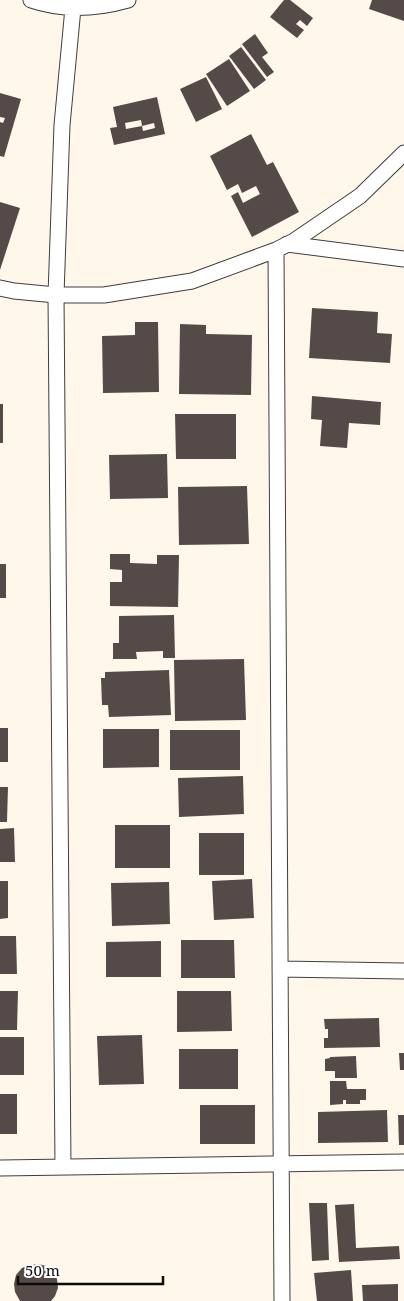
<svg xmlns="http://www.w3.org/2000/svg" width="404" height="1301" font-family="'Noto Serif',serif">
<rect width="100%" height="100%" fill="#fff8ea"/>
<path fill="#554a47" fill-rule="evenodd" d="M284 0H290L313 18 307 26 300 20 296 24 304 30 297 38 270 17Z
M372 0H404V21L369 9Z
M255 34 268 53 262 57 274 72 267 77 242 44Z
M241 47 266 80 254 89 229 56Z
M229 59 250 91 227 106 206 74Z
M206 77 222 109 196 122 180 89Z
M0 93 21 99 4 157 0 156V122L3 123 5 118 0 117Z
M157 97 165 134 114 145 110 128 117 127 113 107ZM141 120 142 126 154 123 155 128 143 131 142 126 126 129 125 123Z
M251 134 267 165 273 162 299 212 252 237 231 196 238 192 243 203 260 194 256 186 242 193 238 184 227 190 210 156Z
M0 202 20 208 0 270Z
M312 308 378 312 377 333 392 334 390 363 309 358Z
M135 322H158L159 392 103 393 102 336 135 335Z
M180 324 206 325V334L252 335 251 395 179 394Z
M312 396 381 402 380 425 349 423 347 448 320 446 322 420 311 419Z
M0 404H3V443H0Z
M175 414H236V459H176Z
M167 454 168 498 110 499 109 455Z
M247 486 249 544 179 545 178 487Z
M110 554H130V563L157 564V555H179L178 607 110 606V582H122V570L110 569Z
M0 564H6V598H0Z
M174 615 175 658H163V651L136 652 137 659H113V643H119V616Z
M244 659 246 720 175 721 174 660Z
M169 670 171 715 109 717 108 705H102L101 678H105V672Z
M0 728H8V762H0Z
M103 729H159V767L103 768Z
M170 730H240V770H170Z
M243 776 244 814 179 817 178 778Z
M0 787H8L7 822H0Z
M115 825H170V868H115Z
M14 828 15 862H0V829Z
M199 833H244V875H199Z
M252 879 254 918 214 920 212 881Z
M0 881H8V918L0 919Z
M169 882 170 924 112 926 111 883Z
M0 936H16L17 974H0Z
M181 940H234L235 978H181Z
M161 941V977H106V942Z
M0 991H18L17 1030H0Z
M177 991H231L232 1031 177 1032Z
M379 1018 380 1047 324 1048V1038H328V1029H325L324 1019Z
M142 1035 144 1084 99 1085 97 1036Z
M0 1037H24V1075H0Z
M179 1049H238V1089H179Z
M399 1053H404V1070H400Z
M356 1056 357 1078H335V1071H325V1059L330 1058V1057Z
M330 1081H346L347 1089H366V1100H360V1104H346V1100H343V1104L330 1105Z
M0 1094H17V1134H0Z
M200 1105H255V1144H200Z
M387 1110 388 1142 318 1143V1112Z
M398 1115H404V1145H399Z
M309 1203H327L329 1260 312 1261Z
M354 1204 356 1248 399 1246 400 1259 339 1262 335 1205Z
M38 1264 46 1266 53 1272 57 1279 58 1288 55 1296 51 1301H20L15 1292 14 1284 16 1275 22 1268 29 1265Z
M351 1270 353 1301H317L314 1273Z
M398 1284V1301H363L362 1285Z"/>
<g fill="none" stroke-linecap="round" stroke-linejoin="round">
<defs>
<path id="minor" d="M31 0C63 11 96 9 128 0
M287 244 404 259
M276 250 282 1301
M0 288 14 291 56 295H104L192 281 276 250 294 241 360 196 404 153
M280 969 404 971
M63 1167 56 295 62 125 73 8
M0 1168 404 1162"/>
</defs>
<use href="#minor" stroke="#3e3e3e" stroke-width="17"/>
<use href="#minor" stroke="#fff" stroke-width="15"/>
</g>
<path d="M18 1276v8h145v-8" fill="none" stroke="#0b0b0b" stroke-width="2.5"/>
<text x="25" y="1276" font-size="15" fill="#0b0b0b" stroke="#ffffff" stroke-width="4" paint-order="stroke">50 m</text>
</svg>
